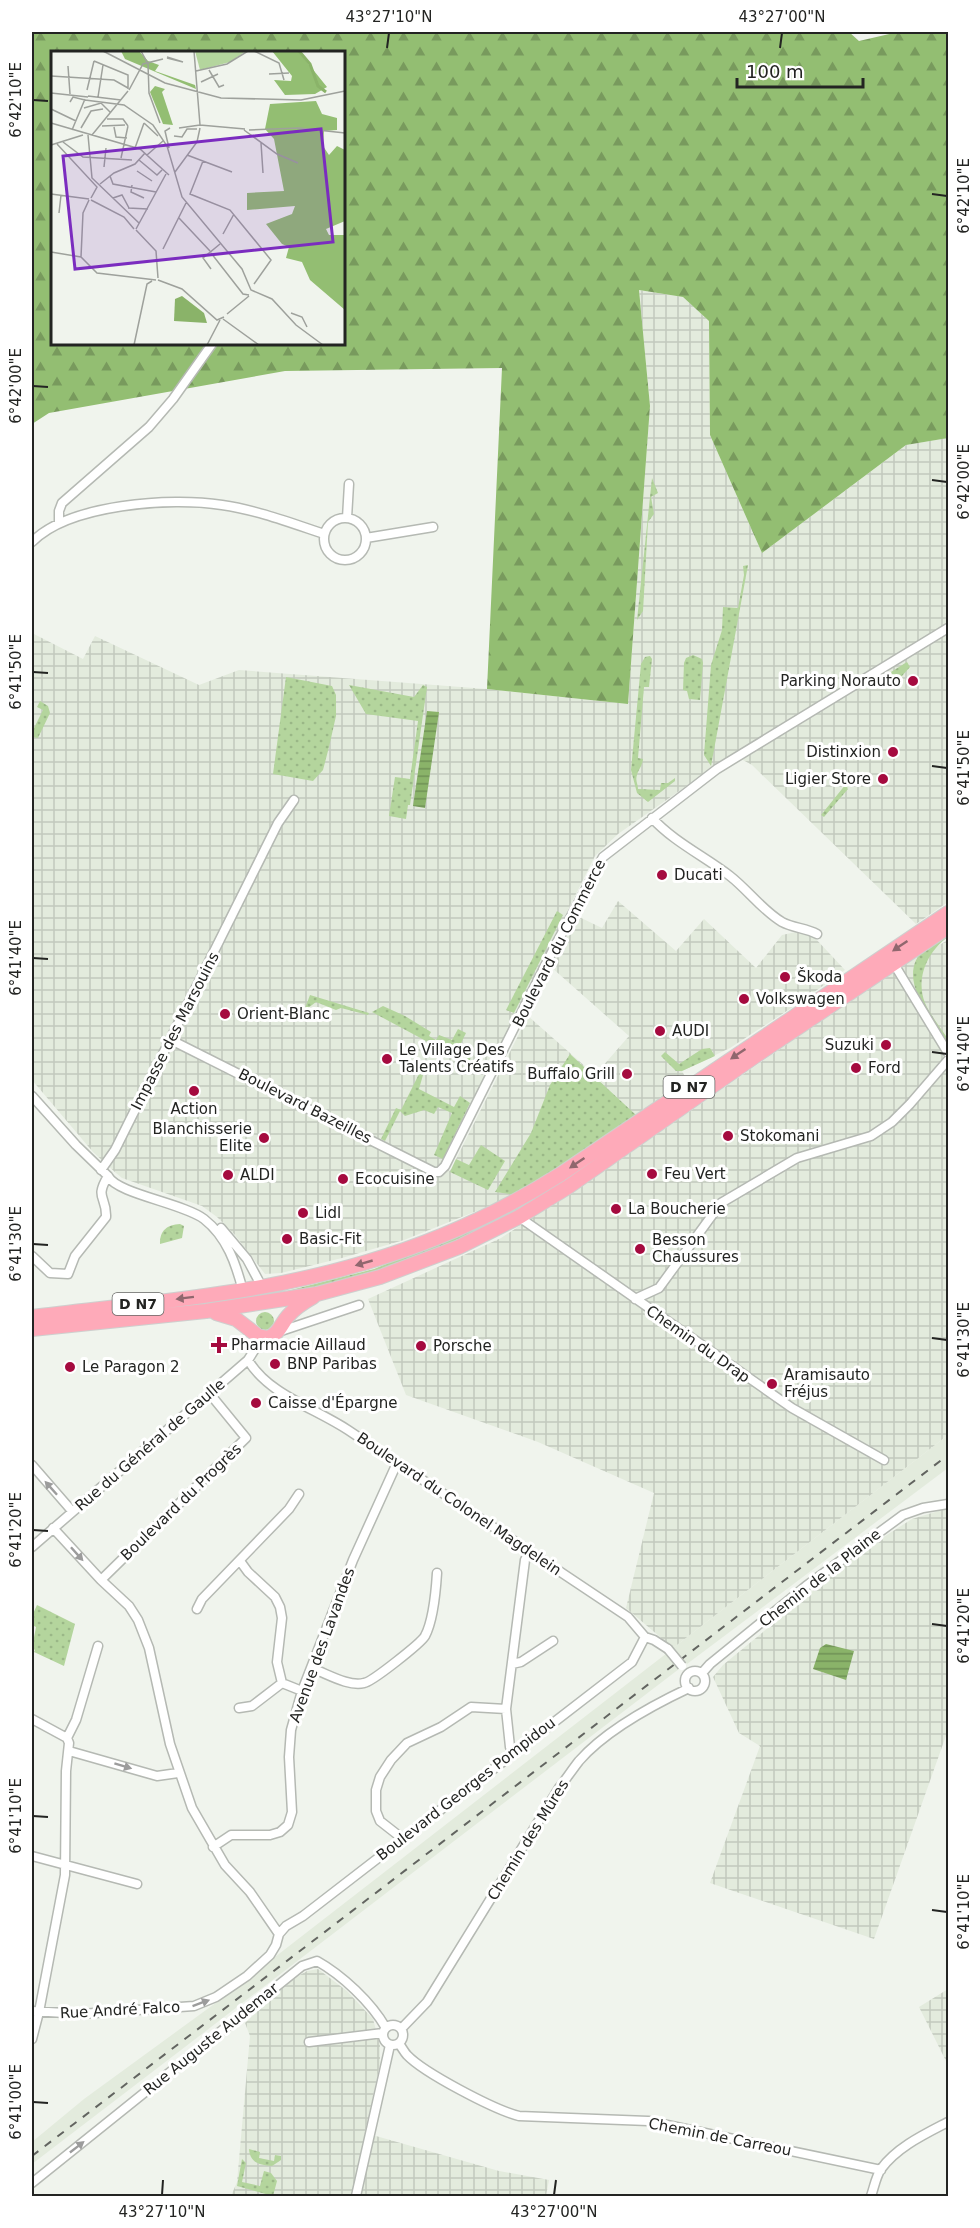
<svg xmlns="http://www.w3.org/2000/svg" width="980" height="2228" font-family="'DejaVu Sans',sans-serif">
<defs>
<pattern id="industrial-grid" width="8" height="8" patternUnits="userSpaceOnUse" patternTransform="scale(1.5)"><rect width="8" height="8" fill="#e3ebdd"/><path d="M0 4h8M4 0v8" fill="none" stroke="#c2c9bd"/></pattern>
<pattern id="grass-dots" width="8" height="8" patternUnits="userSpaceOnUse" patternTransform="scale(1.5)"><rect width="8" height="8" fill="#b4d59d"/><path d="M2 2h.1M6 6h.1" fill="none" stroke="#9ab787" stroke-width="1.8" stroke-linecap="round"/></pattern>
<pattern id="forest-firs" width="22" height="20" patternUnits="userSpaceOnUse" patternTransform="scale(1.5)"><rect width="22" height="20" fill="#93be72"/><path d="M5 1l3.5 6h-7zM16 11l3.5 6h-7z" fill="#789a5d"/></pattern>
<pattern id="water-rules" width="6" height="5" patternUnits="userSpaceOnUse" patternTransform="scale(1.5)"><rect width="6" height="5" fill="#8ab369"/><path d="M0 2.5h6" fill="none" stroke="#709156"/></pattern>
</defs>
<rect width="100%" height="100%" fill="#f0f4ed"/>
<path fill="#e3ebdd" d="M948 1435V1468L687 1664 673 1648Z
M667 1653 679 1669 32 2164V2142L84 2099 217 2002Z"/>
<path fill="url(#industrial-grid)" d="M639 290 683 297 709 321 710 435 762 553 906 445 948 438V902L916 924 752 765 732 754 618 834 595 856 440 1166 450 1171 528 1016 595 1075 629 1036 551 967 577 916 602 928 618 901 676 951 704 919 756 968 782 935 796 932 814 937 845 970 796 1005 730 1048 682 1071 688 1082 517 1195 404 1240 342 1258 281 1273 265 1274 235 1235 217 1217 202 1206 122 1178 116 1173 93 1152 32 1080V633L83 659 95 636 199 685 239 670 487 689 628 704 650 406Z
M948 940V1435L673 1648 626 1608 654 1493 538 1442 406 1395 368 1299 501 1238 602 1172 890 973Z
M945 1509H948V1730L874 1939 710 1883 760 1746 739 1733 713 1677 723 1665 860 1552 912 1519Z
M318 1969 347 1991 373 2019 380 2045V2064L364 2137 376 2136 499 2171 549 2180 546 2196H231L237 2182 250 2036 245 2023 278 1992 298 1976 307 1971Z
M948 1989V2065L919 2007Z"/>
<path fill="url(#grass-dots)" d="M652 478 658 493 651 497 654 514 648 522 643 611 637 620Z
M748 565 711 766 704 755 711 665 722 630 723 607 738 608 744 575 743 566Z
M693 655 702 659 703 663 700 700 689 699 687 691 683 690 684 663 686 658Z
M650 656 652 659 649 687H644L638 758 643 759C642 767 638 770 637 775 635 781 638 783 638 789L660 790 661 783H668L675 778V781L648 802 637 793 631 770 641 664 645 657Z
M907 662 910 667 893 686 883 677Z
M286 677 332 686 336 695V716L329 747 323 770 313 781 273 774Z
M349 685 414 697 423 685 427 687 410 805H408L406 819 389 816 395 777 410 779 418 721 366 714Z
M40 701 48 706 50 713 38 738 32 737V732L43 710 37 707Z
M843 775 852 781 847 788 848 789 824 817 821 815 846 784 840 778Z
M557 911 563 915 514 1013 506 1010Z
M948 933V937C928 951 915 978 925 1003 931 1016 940 1027 948 1039V1043C931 1018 894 977 925 948 932 942 941 938 948 933Z
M310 995 369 1013 368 1015 341 1008 336 1010 316 1002 304 1011Z
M383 1006 405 1016 431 1032 429 1036 436 1040 439 1035 452 1040 458 1029 466 1033 459 1047 471 1055 470 1060 484 1067 482 1071 372 1012Z
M710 1048 715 1056 682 1071H676L661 1056 665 1052 679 1064 702 1049Z
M570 1054 636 1115 659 1099 684 1077 688 1082 517 1195 495 1192 531 1133 550 1085Z
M419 1074 423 1075 419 1089 454 1107 460 1096 470 1103 443 1159 434 1155 452 1113 438 1107 434 1114 424 1110 405 1116 400 1111 385 1141 381 1139 396 1108 401 1110Z
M622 1142C596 1160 570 1181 543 1197 462 1245 373 1277 281 1294L283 1292 374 1269 475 1227 537 1196Z
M481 1145 505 1161 488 1190 450 1172 456 1159 469 1165Z
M180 1224 184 1226 182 1238 160 1244C160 1230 167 1225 180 1224Z
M256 1321a9 9 0 1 1 18 0a9 9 0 1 1-18 0Z
M37 1605 75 1624 64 1666 34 1652 35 1650 32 1648 36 1627 32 1625V1616Z
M249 2149 260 2152 259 2158 274 2161 275 2155 281 2156V2160L272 2166C260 2165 250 2163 249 2149Z
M242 2159 246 2163 242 2182 260 2186 264 2171 271 2173 277 2181 273 2196 237 2186Z"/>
<path fill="url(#forest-firs)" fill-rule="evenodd" d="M32 32H849L859 41 898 32H948V438L906 445 762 553 710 435 709 321 683 297 639 290 650 406 628 704 487 689 502 368 285 371 49 413 32 424ZM52 52H344V344H52Z"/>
<path fill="url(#water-rules)" d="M427 711 439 712 425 808 413 806Z
M826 1644 854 1651 846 1680 813 1669 820 1648Z"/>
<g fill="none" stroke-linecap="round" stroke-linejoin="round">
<defs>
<path id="minor" d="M347 518 349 484
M324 539a21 21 0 1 1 42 0a21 21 0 1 1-42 0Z
M59 522V511L62 503 149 427 173 399 212 344
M366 538 433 527
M32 542C69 504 171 497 222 505 257 510 291 523 324 534
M652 818C674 842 704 856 730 876 748 890 763 911 782 922 793 928 806 928 817 934
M894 964 948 1053
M171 1040 434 1172H439L445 1166 555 946 603 857 717 769 948 628
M32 1096 76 1145 108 1176C117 1194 183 1203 204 1219 227 1237 236 1264 243 1291
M101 1170 115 1150 278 823 294 800
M519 1217 792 1408 884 1460
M221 1228 247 1259 262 1287
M32 1256 50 1273 68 1274 75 1256 106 1217C107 1196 94 1199 108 1176
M635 1299 659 1288 721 1203 797 1158 871 1136 892 1122 910 1104 948 1060
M278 1332 359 1305
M248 1360C269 1395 315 1408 348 1430 441 1492 535 1555 628 1617L645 1637 654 1640 668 1649
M32 1465 72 1511
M53 1528 101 1580 129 1606 138 1620 149 1648 170 1744 192 1808 225 1865 250 1892 279 1934
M32 1547 248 1360 262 1338
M240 1561 248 1572 275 1597 280 1607 282 1618 277 1662 282 1683 302 1691
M101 1580 246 1438 210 1394
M197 1609 202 1599 289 1509 299 1494
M512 1664 521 1662 553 1641
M311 1668C326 1673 348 1687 364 1683 372 1682 421 1643 425 1636 433 1621 436 1589 437 1573
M685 1681a10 10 0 1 1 20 0a10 10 0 1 1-20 0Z
M702 1673 710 1664 806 1586 903 1515 923 1508 948 1504
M239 1708 252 1706 282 1683
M32 1719 67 1738
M69 1751 157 1776 178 1773
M513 1753 510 1747 506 1709 525 1560 530 1551
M403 1839 380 1821 376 1811V1790L380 1777 391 1760 407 1743 441 1727 471 1707 506 1709
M213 1847 231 1835H270L280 1832 288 1825 292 1812 289 1757 291 1730 302 1691 353 1560 397 1463
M32 1856 137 1884
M32 2011 81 2014 194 2006 216 1997 247 1976 270 1955 276 1945 279 1934 286 1926 303 1916 632 1662 645 1637
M383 2035a10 10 0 1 1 20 0a10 10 0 1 1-20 0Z
M401 2029 427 2002 559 1788C566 1779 572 1770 579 1761 606 1730 653 1705 689 1688
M32 2039 39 2012 65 1875 66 1771 69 1743 67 1738 76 1720 98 1646
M309 2042 383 2033
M399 2044C402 2047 404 2052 407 2055 424 2073 495 2110 519 2116L648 2121 881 2170
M32 2183 302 1966 317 1961C342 1975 371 2002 386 2028
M356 2196 390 2045
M871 2196C874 2188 876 2176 881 2169 897 2147 925 2134 948 2122"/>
<path id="primary" d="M216 1313 236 1319 258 1336 268 1338C279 1334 281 1324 288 1316 295 1308 304 1302 313 1297
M32 1317C144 1303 258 1295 367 1262 435 1242 501 1212 561 1174L948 913
M32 1329 206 1311 317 1294 380 1277 459 1247 519 1217 568 1187 754 1057 948 927"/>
</defs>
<use href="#minor" stroke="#b5b9b3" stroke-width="11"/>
<use href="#primary" stroke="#cfcfce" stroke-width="16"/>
<use href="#minor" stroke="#fff" stroke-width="8"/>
<use href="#primary" stroke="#feaab9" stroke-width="14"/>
<path stroke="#626460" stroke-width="2" stroke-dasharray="8 8" stroke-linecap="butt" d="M32 2156 948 1455"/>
<defs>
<path id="minor-bridge" d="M668 1649 682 1666"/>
</defs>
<use href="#minor-bridge" stroke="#b5b9b3" stroke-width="11" stroke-linecap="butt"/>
<use href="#minor-bridge" stroke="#fff" stroke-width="8"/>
</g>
<defs><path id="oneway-solid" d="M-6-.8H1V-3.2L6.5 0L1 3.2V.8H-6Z" transform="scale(1.5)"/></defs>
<g fill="#90676e">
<use href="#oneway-solid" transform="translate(900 946) rotate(146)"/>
<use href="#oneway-solid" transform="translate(738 1054) rotate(146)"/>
<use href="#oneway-solid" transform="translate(577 1163) rotate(146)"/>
<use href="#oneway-solid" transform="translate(364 1263) rotate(164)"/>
<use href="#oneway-solid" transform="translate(185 1298) rotate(173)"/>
</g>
<g fill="#9c9c9c">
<use href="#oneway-solid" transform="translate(51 1488) rotate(-132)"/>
<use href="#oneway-solid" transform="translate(77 1554) rotate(48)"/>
<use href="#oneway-solid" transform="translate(123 1766) rotate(17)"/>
<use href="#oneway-solid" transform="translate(201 2003) rotate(-20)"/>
<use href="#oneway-solid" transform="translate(77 2147) rotate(-38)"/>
</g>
<path fill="none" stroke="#232422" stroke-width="2" d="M387 48 389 33M780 48 782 33M33 100 48 101M932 194 947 196M33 386 48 387M932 480 947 482M33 672 48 673M932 766 947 768M33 958 48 959M932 1052 947 1054M33 1244 48 1245M932 1338 947 1340M33 1530 48 1531M932 1624 947 1626M33 1816 48 1817M932 1910 947 1912M33 2102 48 2103M162 2195 163 2180M554 2195 556 2180"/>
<g fill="#a50b3f" stroke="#fff" stroke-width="2">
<circle cx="913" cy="681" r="6"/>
<circle cx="893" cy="752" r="6"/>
<circle cx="883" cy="779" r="6"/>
<circle cx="662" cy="875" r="6"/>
<circle cx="785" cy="977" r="6"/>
<circle cx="744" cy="999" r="6"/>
<circle cx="225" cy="1014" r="6"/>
<circle cx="660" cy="1031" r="6"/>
<circle cx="886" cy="1045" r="6"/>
<circle cx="387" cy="1059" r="6"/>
<circle cx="856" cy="1068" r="6"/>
<circle cx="627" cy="1074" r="6"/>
<circle cx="194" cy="1091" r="6"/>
<circle cx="728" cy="1136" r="6"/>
<circle cx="264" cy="1138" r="6"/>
<circle cx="652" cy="1174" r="6"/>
<circle cx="228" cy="1175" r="6"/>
<circle cx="343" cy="1179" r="6"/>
<circle cx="616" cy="1209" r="6"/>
<circle cx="303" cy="1213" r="6"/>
<circle cx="287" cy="1239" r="6"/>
<circle cx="640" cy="1249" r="6"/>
<path d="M216 1336h6v6h6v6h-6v6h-6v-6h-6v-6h6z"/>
<circle cx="421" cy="1346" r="6"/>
<circle cx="275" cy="1364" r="6"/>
<circle cx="70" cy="1367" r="6"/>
<circle cx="772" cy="1384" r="6"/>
<circle cx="256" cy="1403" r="6"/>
</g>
<g text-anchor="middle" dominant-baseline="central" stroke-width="6" stroke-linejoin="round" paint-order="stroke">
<g fill="#fff" stroke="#656664" stroke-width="1.5">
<rect x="663.5" y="1076" width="51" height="22" rx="4.5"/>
<rect x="112.5" y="1293" width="51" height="22" rx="4.5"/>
</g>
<g font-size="14" font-weight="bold" fill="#232422">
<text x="689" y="1087">D N7</text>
<text x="138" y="1304">D N7</text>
</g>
<g font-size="15" fill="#232422" stroke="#fff" text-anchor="start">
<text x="901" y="681" text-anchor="end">Parking Norauto</text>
<text x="881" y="752" text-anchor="end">Distinxion</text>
<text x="871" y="779" text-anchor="end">Ligier Store</text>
<text x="674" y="875">Ducati</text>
<text x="797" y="977">Škoda</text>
<text x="756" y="999">Volkswagen</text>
<text x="237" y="1014">Orient-Blanc</text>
<text x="672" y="1031">AUDI</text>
<text x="874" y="1045" text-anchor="end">Suzuki</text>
<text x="399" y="1050">Le Village Des<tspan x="399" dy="17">Talents Créatifs</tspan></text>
<text x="868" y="1068">Ford</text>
<text x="615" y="1074" text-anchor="end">Buffalo Grill</text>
<text x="194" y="1109" text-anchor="middle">Action</text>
<text x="252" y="1129" text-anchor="end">Blanchisserie<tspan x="252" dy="17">Elite</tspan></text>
<text x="740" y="1136">Stokomani</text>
<text x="664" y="1174">Feu Vert</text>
<text x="240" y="1175">ALDI</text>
<text x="355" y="1179">Ecocuisine</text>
<text x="628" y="1209">La Boucherie</text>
<text x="315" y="1213">Lidl</text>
<text x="299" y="1239">Basic-Fit</text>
<text x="652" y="1240">Besson<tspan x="652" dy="17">Chaussures</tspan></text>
<text x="231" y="1345">Pharmacie Aillaud</text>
<text x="433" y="1346">Porsche</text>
<text x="287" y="1364">BNP Paribas</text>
<text x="82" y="1367">Le Paragon 2</text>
<text x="784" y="1375">Aramisauto<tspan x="784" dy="17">Fréjus</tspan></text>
<text x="268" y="1403">Caisse d'Épargne</text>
</g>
<g font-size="15" fill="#232422" stroke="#fff">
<text transform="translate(559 943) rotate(-63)">Boulevard du Commerce</text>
<text transform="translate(175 1031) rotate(-63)">Impasse des Marsouins</text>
<text transform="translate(305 1106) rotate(27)">Boulevard Bazeilles</text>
<text transform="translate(698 1344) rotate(35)">Chemin du Drap</text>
<text transform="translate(150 1445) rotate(-41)">Rue du Général de Gaulle</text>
<text transform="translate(181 1502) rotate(-44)">Boulevard du Progrès</text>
<text transform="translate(459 1504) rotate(34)">Boulevard du Colonel Magdelein</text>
<text transform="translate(820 1578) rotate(-38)">Chemin de la Plaine</text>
<text transform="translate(322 1645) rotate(-70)">Avenue des Lavandes</text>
<text transform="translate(466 1789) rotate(-38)">Boulevard Georges Pompidou</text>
<text transform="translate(528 1840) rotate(-58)">Chemin des Mûres</text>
<text transform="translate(120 2010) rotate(-3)">Rue André Falco</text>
<text transform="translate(211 2039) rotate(-39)">Rue Auguste Audemar</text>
<text transform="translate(720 2137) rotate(11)">Chemin de Carreou</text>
</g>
</g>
<g transform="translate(51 51)">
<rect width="294" height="294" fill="#f0f4ed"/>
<path d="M70 0H88L97 10 108 14 104 20 144 34 145 38 74 8ZM221 0H247L276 36 264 43 234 44 223 29 240 30 241 25ZM104 35 114 38 111 41 122 74 112 73 99 41ZM265 50 271 63 286 67V79L273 80 272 95 278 104 286 95 294 99V170L275 178 278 184H294V259L259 229 251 211 235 207 238 196 231 193 215 173 241 163 244 155 196 159V142L233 140 223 88 214 78 219 53Z" fill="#93be72"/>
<path d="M144 0H195L179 11 149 19Z" fill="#b4d59d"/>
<path d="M131 245 153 262 156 272 123 270 124 248Z" fill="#8ab369"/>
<path fill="none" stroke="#8ab369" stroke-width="3" d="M248 0 259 13 267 35 275 41"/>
<path fill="none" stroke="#9ea19c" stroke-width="1.5" d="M52 0 114 32 170 47 250 49 294 40M90 0 97 13 98 42 109 72M143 0 149 74M203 0 228 12 233 29M116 7 132 11 116 6M43 10 77 24V38M17 15 19 43M158 19 168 36 173 34M145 20 176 13 197 0M218 23 238 22M0 25 63 29 77 37M150 31 167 23M36 39 43 10M78 39 92 13 112 8M0 42 37 46M37 45 70 49M47 46 52 14M34 49 73 54 102 74 116 95 131 146 191 218 200 239 221 248 245 274 272 294M19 51 22 46 34 49M33 57 50 52 60 62M0 58 25 70M56 68H72L77 75M0 72 89 98 118 124M93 72 107 85M51 75 74 74M63 76 65 86 76 87M30 77 40 60 52 58M128 77 149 74 194 78M21 79 34 48M193 79 226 103 247 112M198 79 248 77 294 82M37 84 41 127 88 172M41 84 77 40M123 85 131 86 136 78H146M12 91 32 106 81 109M210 92 212 122M6 93 46 136 40 147M0 94 32 84M84 97 93 72M118 97 114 80 119 77M96 104 112 90M136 104 181 121M70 107 77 75M88 109 106 124 111 119M152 110 139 143 179 159 220 209 203 233M53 116 55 97M86 120 101 130M124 121 146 91 149 77M59 125 62 133 105 141M49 133 63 122 84 113 94 102M81 134 80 141 93 147M0 143 38 148M62 147 71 144 78 157M40 149 73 166 83 178M77 157 97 158M8 162 10 144M128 167 159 200M85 178 115 123M85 179 105 200 107 227M172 183 183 163M112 198 135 152M0 201 30 206 46 222 105 229M160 202 192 243 198 244M30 206 32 162 38 149M160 218 152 207 169 193M107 229 131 238 166 269 173 266M240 262 251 266 256 276M176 263 198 245M172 268 208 294M83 294 96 233 101 230M156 294 169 269"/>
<path fill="#7b2cbf" fill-opacity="0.15" stroke="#7b2cbf" stroke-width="3" d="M270 78 282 191 24 218 12 105Z"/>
<rect width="294" height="294" fill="none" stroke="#232422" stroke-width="3"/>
</g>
<rect width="980" height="2228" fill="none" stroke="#ffffff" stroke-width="66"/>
<path d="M737 78v9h126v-9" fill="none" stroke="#232422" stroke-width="3"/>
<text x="746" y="78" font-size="18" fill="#232422" stroke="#ffffff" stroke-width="4.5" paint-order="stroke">100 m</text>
<rect x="33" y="33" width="914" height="2162" fill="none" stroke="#232422" stroke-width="2"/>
<g font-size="15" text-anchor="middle" fill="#232422">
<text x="389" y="22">43°27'10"N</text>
<text x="782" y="22">43°27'00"N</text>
<text transform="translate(16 100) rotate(-90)" y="5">6°42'10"E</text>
<text transform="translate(964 196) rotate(-90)" y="5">6°42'10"E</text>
<text transform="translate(16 386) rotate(-90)" y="5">6°42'00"E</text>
<text transform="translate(964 482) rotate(-90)" y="5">6°42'00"E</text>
<text transform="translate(16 672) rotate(-90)" y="5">6°41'50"E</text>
<text transform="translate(964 768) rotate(-90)" y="5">6°41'50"E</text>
<text transform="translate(16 958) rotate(-90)" y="5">6°41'40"E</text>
<text transform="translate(964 1054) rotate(-90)" y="5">6°41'40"E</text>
<text transform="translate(16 1244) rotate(-90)" y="5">6°41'30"E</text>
<text transform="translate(964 1340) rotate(-90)" y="5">6°41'30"E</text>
<text transform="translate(16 1530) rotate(-90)" y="5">6°41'20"E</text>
<text transform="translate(964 1626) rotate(-90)" y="5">6°41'20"E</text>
<text transform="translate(16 1816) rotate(-90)" y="5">6°41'10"E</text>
<text transform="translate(964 1912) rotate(-90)" y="5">6°41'10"E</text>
<text transform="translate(16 2102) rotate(-90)" y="5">6°41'00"E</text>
<text x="162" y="2217">43°27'10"N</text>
<text x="554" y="2217">43°27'00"N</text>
</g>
</svg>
